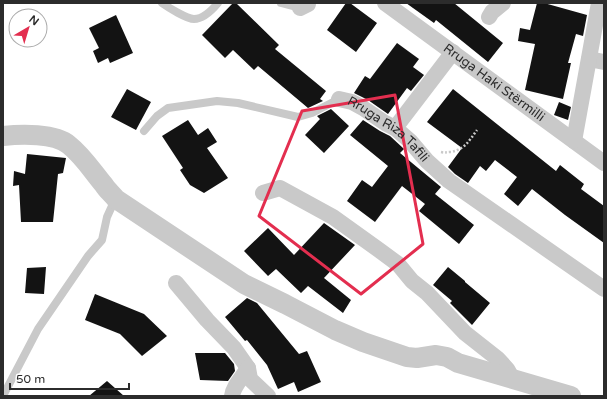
<svg xmlns="http://www.w3.org/2000/svg" width="607" height="399" font-family="'Varela Round',sans-serif">
<rect width="100%" height="100%" fill="#fff"/>
<path fill="#131313" d="M233 3H236L279 45 275 49 326 91 320 99 323 101 308 108 258 66 254 70 233 50 225 58 202 35Z
M346 3H350L377 23 356 52 327 30Z
M406 3H454L503 43 488 62 436 20 434 23Z
M537 3H544L587 15 583 36 576 34 568 63H571L563 99 525 90 535 44 518 41 520 28 530 30Z
M116 15 133 53 110 63 108 58 98 63 93 51 99 48 89 28Z
M397 43 419 59 413 67 424 75 411 91 407 88 388 114 368 100 354 93 365 76 370 79Z
M127 89 151 102 136 130 111 117Z
M453 89 556 171 560 165 584 184 581 189 604 206V243L565 215 532 189 518 206 504 194 517 177 495 160 486 171 480 166 468 183 455 174 448 167 462 148 427 122Z
M559 102 571 107 568 120 554 115Z
M331 109 349 126 324 153 305 135 320 119 317 116Z
M188 120 198 135 208 128 217 142 207 148 228 178 204 193 190 185 180 170 183 168 162 136Z
M363 120 380 131 390 136 403 148 404 149 400 153 441 187 435 194 474 225 459 244 419 211 425 204 402 186 375 222 347 201 362 180 372 187 388 166 350 135Z
M27 154 66 158 63 173 58 174 53 222H21L19 185 13 186 14 171 25 174Z
M324 223 355 245 324 278 351 300 343 313 308 286 301 293 276 269 268 276 244 251 268 228 294 255Z
M46 267 44 294 25 293 27 268Z
M448 267 465 281V282L490 303 472 325 450 303 452 301 433 285Z
M95 294 144 314 167 336 142 356 120 334 85 320Z
M247 298 257 303 299 354 307 351 321 382 298 392 294 382 278 389 267 365 247 340 245 341 225 317Z
M195 353H225L234 364 235 371 228 381 200 380Z
M107 381 124 396H89Z"/>
<g fill="none" stroke-linecap="round" stroke-linejoin="round">
<path stroke="#c9c9c9" stroke-width="2.5" stroke-dasharray="2 2" stroke-linecap="butt" d="M441 152C445 153 447 152 451 152 465 149 469 141 477 130"/>
<path stroke="#c9c9c9" stroke-width="8" d="M162 3C169 8 187 19 194 19 203 19 213 9 218 3
M281 3 300 8
M144 131 157 116 168 108 217 101 238 103 298 117 312 113 339 99
M3 396 38 329 88 256 102 240 107 217 112 206 116 199"/>
<g stroke="#c9c9c9" stroke-width="16">
<path id="s1" d="M385 3 604 163"/>
<path d="M300 8 308 4V3"/>
<path d="M489 17 492 12 503 3"/>
<path d="M589 59 604 62"/>
<path id="s2" d="M339 99 352 102 363 108 385 123 395 128 410 141 427 161 449 181 604 289"/>
<path d="M395 128 453 52"/>
<path d="M574 141 599 3"/>
<path d="M263 193 280 188 333 217 379 250 398 264 412 281 427 293 465 333 498 359 507 369 512 378"/>
<path d="M176 283 207 320 234 348 248 368 250 379 268 396"/>
<path d="M232 396C233 386 243 377 248 368"/>
</g>
<path stroke="#c9c9c9" stroke-width="20" d="M3 136C21 134 55 133 69 145 83 156 93 172 104 185 107 190 112 194 116 199L244 284 285 304 335 330 363 342 407 357 417 358 436 355 447 357 458 363 571 396"/>
</g>
<path fill="none" stroke="#e32e4f" stroke-width="3" stroke-linejoin="round" d="M395 95 423 244 361 294 259 216 302 111Z"/>
<g text-anchor="middle" dominant-baseline="central" stroke-width="4" stroke-linejoin="round" paint-order="stroke">
<g font-size="13" fill="#2c2c2c" stroke="#fff">
<text stroke="none"><textPath href="#s1" startOffset="135">Rruga Haki Stërmilli</textPath></text>
<text stroke="none"><textPath href="#s2" startOffset="59">Rruga Riza Tafili</textPath></text>
</g>
</g>
<rect width="607" height="399" fill="none" stroke="#2c2c2c" stroke-width="8"/>
<g transform="translate(28 28) rotate(38)"><circle r="19" fill="#ffffff" stroke="#ababab"/>
<path d="M0-3L7 15L0 10L-7 15Z" fill="#e32e4f"/>
<text y="-6" font-size="11" font-weight="bold" text-anchor="middle" fill="#2c2c2c">N</text>
</g>
<path d="M10 383v6h119v-6" fill="none" stroke="#2c2c2c" stroke-width="2"/>
<text x="16" y="383" font-size="12" fill="#2c2c2c" stroke="#ffffff" stroke-width="3" paint-order="stroke">50 m</text>
</svg>
